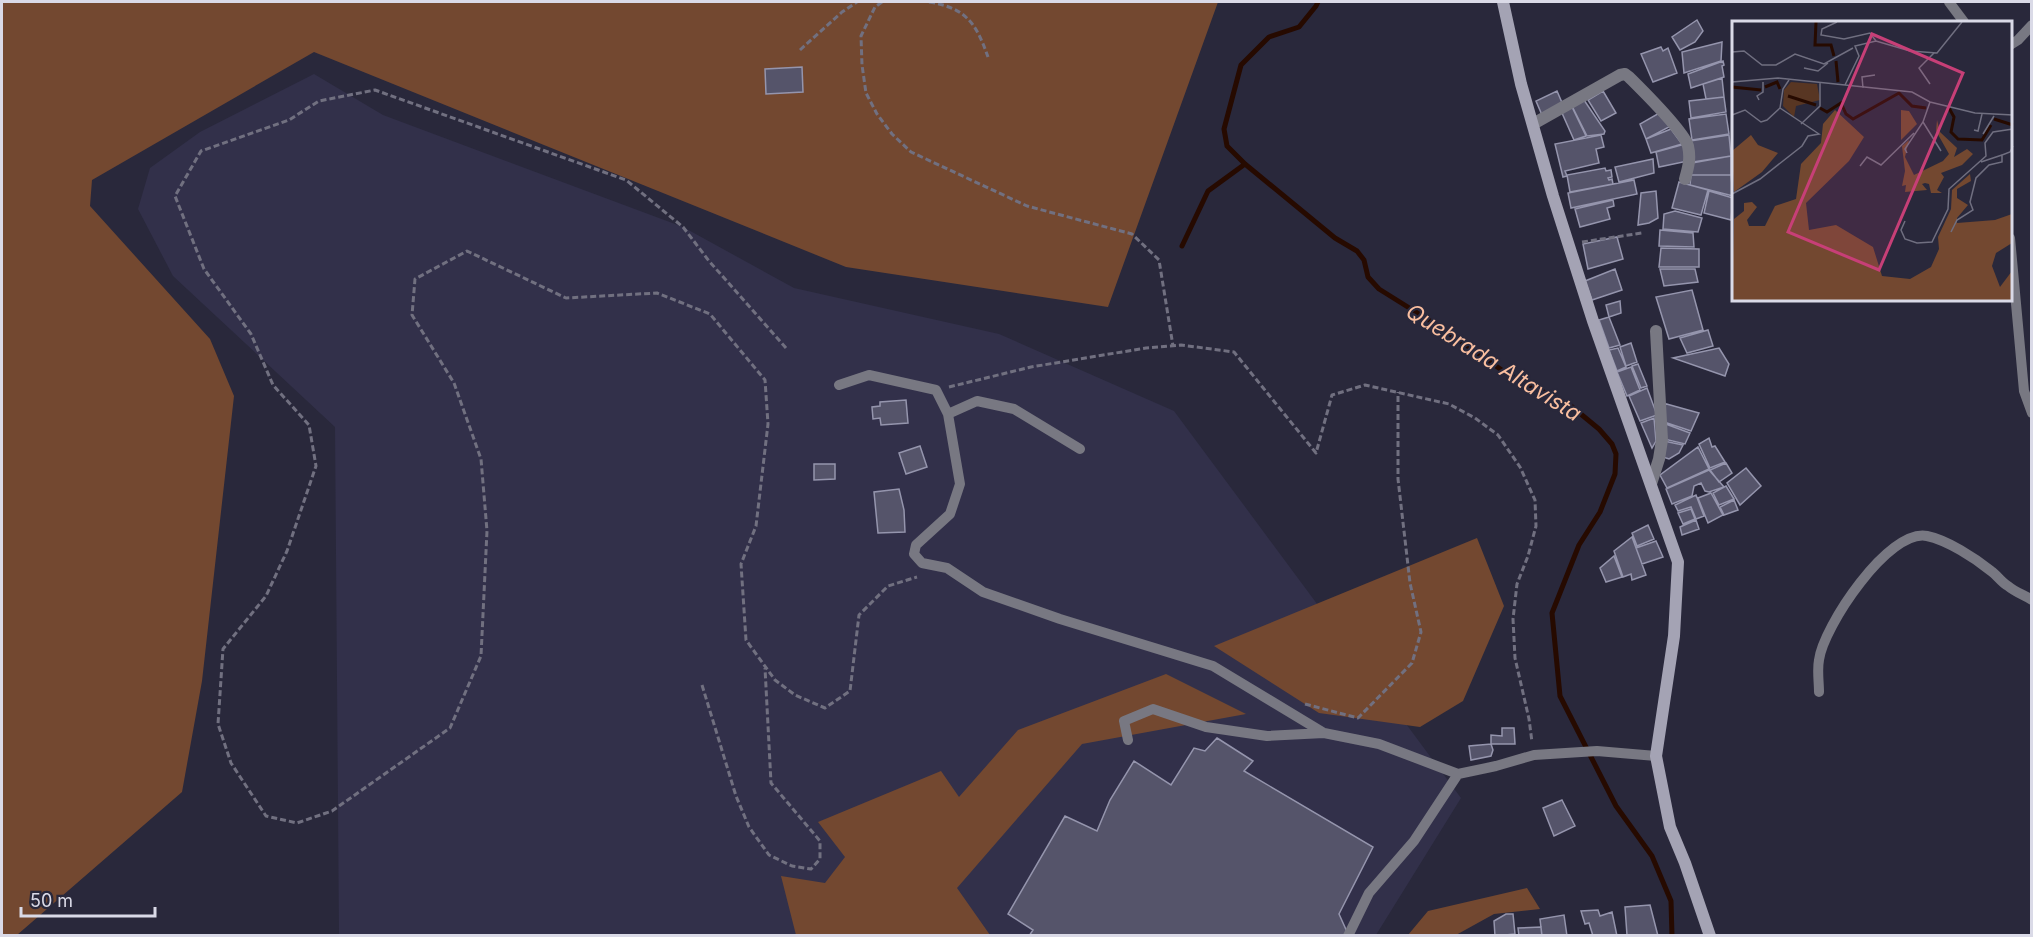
<svg xmlns="http://www.w3.org/2000/svg" width="2033" height="937" font-family="Inter,sans-serif">
<rect width="100%" height="100%" fill="#29283b"/>
<path fill="#32304a" d="M314 74 383 115 683 227 794 288 999 334 1174 411 1461 798 1376 935H339L335 427 173 276 138 209 150 168 200 132Z"/>
<path fill="#734830" d="M2 2H1218L1108 307 846 267 314 52 92 180 90 206 210 339 234 396 202 681 182 792 17 935 2 936Z
M1477 538 1504 606 1463 701 1420 727 1319 713 1214 646Z
M1166 674 1246 714 1082 744 957 888 990 935H796L781 876 825 883 845 857 818 822 941 771 959 797 1018 730Z
M1527 888 1540 909 1494 914 1456 935H1408L1428 911Z"/>
<g fill="none" stroke-linecap="round" stroke-linejoin="round">
<path stroke="#260a00" stroke-width="5" d="M1318 2 1316 6 1299 27 1269 37 1241 65 1224 129 1227 146 1245 164 1335 238 1357 251 1364 260 1368 277 1379 289 1443 329 1506 373 1571 406 1599 429 1612 444 1616 454 1615 474 1600 512 1579 545 1552 613 1560 696 1616 806 1652 856 1671 901 1672 936
M1182 246 1208 191 1245 164"/>
</g>
<path fill="#55546a" stroke="#9595ad" stroke-width="1.5" d="M1697 20 1703 31 1695 42 1680 50 1672 37Z
M1722 42 1721 61 1684 73 1682 52Z
M1661 47 1663 51 1668 48 1677 73 1653 82 1641 54Z
M1723 61 1724 65 1722 66 1724 77 1691 88 1688 74Z
M802 67 803 92 766 94 765 69Z
M1722 78 1724 97 1706 99 1703 84Z
M1557 91 1563 105 1542 115 1536 101Z
M1603 91 1616 113 1601 121 1588 100Z
M1724 97 1726 112 1691 118 1689 101Z
M1584 100 1605 131 1604 134 1587 136 1572 106Z
M1572 107 1586 136 1574 140 1562 113Z
M1661 112 1669 127 1646 139 1640 124Z
M1726 114 1729 134 1692 140 1689 119Z
M1671 129 1682 144 1651 153 1646 139Z
M1601 135 1604 147 1596 149 1599 163 1565 171 1567 176 1563 177 1555 144Z
M1729 135 1731 156 1693 162 1690 141Z
M1685 144 1688 161 1659 167 1656 152Z
M1731 156V175H1691L1692 163Z
M1653 159 1654 173 1619 182 1615 167Z
M1605 168 1606 171 1611 170 1612 177 1608 178 1609 180 1612 179 1613 184 1570 192 1567 175Z
M1691 175H1731L1733 196 1690 185Z
M1634 180 1637 194 1571 208 1568 193Z
M1679 182 1708 190 1701 215 1672 208Z
M1656 191 1658 218 1649 223 1638 225 1641 193Z
M1709 191 1733 198 1731 220 1704 213Z
M1613 200 1614 206 1607 208 1610 219 1580 227 1575 209Z
M1675 211 1702 218 1698 232 1663 229 1664 214Z
M1660 230 1693 233 1694 247 1659 246Z
M1617 237 1623 259 1588 269 1583 244Z
M1661 248 1699 249V267H1659Z
M1615 269 1622 290 1592 300 1585 281Z
M1660 269H1695L1698 282 1664 286Z
M1692 290 1703 330 1669 339 1656 297Z
M1620 301 1621 313 1609 317 1606 305Z
M1609 317 1620 345 1609 348 1599 320Z
M1708 330 1713 346 1687 353 1680 338Z
M1631 343 1637 362 1626 366 1620 347Z
M1618 348 1626 367 1617 371 1609 350Z
M1719 348 1729 364 1725 376 1673 358Z
M1638 364 1647 386 1641 388 1632 366Z
M1631 367 1640 390 1627 396 1617 372Z
M1647 388 1657 415 1640 421 1629 396Z
M906 400 908 423 881 425 880 418 873 419 872 407 880 406V402Z
M1663 403 1699 413 1691 431 1664 422Z
M1654 418 1656 441 1652 448 1641 423Z
M1663 423 1690 433 1685 444 1664 439Z
M1709 438 1712 447 1715 446 1725 462 1710 468 1699 444Z
M1664 441 1683 445 1679 453 1669 459 1663 457Z
M920 446 927 467 906 474 899 453Z
M1698 447 1709 469 1667 488 1660 475Z
M1726 463 1732 473 1719 482 1710 470Z
M814 464H835V479L814 480Z
M1746 468 1761 486 1740 505 1727 483Z
M1709 470 1724 487 1709 492 1705 491 1701 483 1694 486 1692 496 1672 504 1666 489Z
M1726 486 1734 499 1719 505 1713 493Z
M899 489 904 510 905 532 878 533 874 492Z
M1711 493 1723 515 1708 523 1698 498Z
M1696 495 1704 516 1696 519 1691 507 1678 511 1675 505Z
M1734 500 1738 510 1724 515 1720 507Z
M1691 509 1695 519 1683 524 1678 513Z
M1696 520 1699 529 1682 535 1680 527Z
M1648 525 1654 539 1637 546 1632 533Z
M1632 537 1646 575 1632 580 1631 574 1623 577 1614 551Z
M1656 541 1663 557 1642 564 1636 548Z
M1614 556 1622 577 1606 582 1600 568Z
M1502 728H1514L1515 744H1491V735L1502 736Z
M1217 738 1253 761 1244 771 1373 847 1339 914 1348 934 1347 936H1029L1033 930 1008 914 1065 816 1097 831 1110 800 1134 761 1171 785 1194 748 1205 751Z
M1491 744 1493 750 1491 756 1471 760 1469 746Z
M1562 800 1575 826 1554 836 1543 808Z
M1650 905 1658 936 1627 935 1625 907Z
M1598 910 1600 916 1612 912 1617 936H1593L1589 923 1585 924 1581 911Z
M1506 914H1513L1515 934 1495 936 1494 921Z
M1564 915 1567 936H1542L1540 919Z
M1541 927 1542 936H1519L1518 928Z"/>
<g fill="none" stroke-linecap="round" stroke-linejoin="round">
<path stroke="#717080" stroke-width="3" stroke-dasharray="6 3" stroke-linecap="butt" d="M882 2 875 7 861 36 862 65 866 93 877 114 892 134 911 152 1027 206 1132 234 1159 260 1173 346
M929 2C966 8 976 23 988 57
M800 50 842 12 857 2
M1582 242 1642 233
M786 348 709 261 683 227 626 180 375 90 319 101 289 120 201 151 175 196 204 269 251 334 273 385 309 425 316 466 287 551 266 596 223 649 218 724 231 763 266 816 297 823 332 811 450 728 481 656 487 531 481 459 454 383 412 315 415 279 467 251 566 298 657 293 710 314 765 380 768 424 756 526 741 564 746 640 775 680 795 695 825 708 850 691 859 615 888 586 917 577
M949 387 1031 367 1146 348 1181 345 1234 352 1316 453 1332 395 1365 385 1449 404 1475 418 1498 435 1520 467 1535 500 1536 526 1528 556 1517 584 1513 619 1515 658 1529 719 1532 742
M702 685 736 796 749 827 769 855 792 866 811 869 820 859V841L771 783 765 668
M1305 704 1358 718 1412 663 1421 632 1410 583 1398 479V392"/>
<path stroke="#787882" stroke-width="10" d="M1949 2 1964 22
M2010 45 2018 40 2032 25
M2010 238 2024 391 2032 413
M839 385 869 375 936 390 948 414 960 484 950 514 916 545 914 554 922 563 947 568 983 592 1060 619 1213 666 1324 733
M948 414 977 401 1014 409 1080 449
M1819 692C1819 682 1817 670 1819 660 1823 627 1889 528 1927 536 1947 540 1975 558 1991 571 1997 575 2001 582 2008 586 2015 592 2024 595 2032 600
M1128 740 1124 721 1153 709 1206 727 1267 736 1324 733 1379 744 1458 774 1496 766 1534 755 1597 751 1656 756
M1348 936 1369 893 1414 841 1458 774"/>
<path stroke="#787882" stroke-width="12" d="M1533 124 1620 75 1625 74 1629 77C1642 90 1684 131 1688 146 1691 159 1688 168 1685 179
M1651 484 1659 459 1662 440 1656 331"/>
<path stroke="#a4a3b4" stroke-width="12" d="M1503 2 1521 84 1553 196 1593 321 1678 562 1674 636 1656 756 1670 827 1685 863 1710 936"/>
</g>
<g text-anchor="middle" dominant-baseline="central" stroke-width="4.5" stroke-linejoin="round" paint-order="stroke">
<g font-size="22" font-style="italic" fill="#fabfa0" stroke="#29283b">
<text transform="translate(1494 362) rotate(32)">Quebrada Altavista</text>
</g>
</g>
<g transform="translate(1732 21)">
<rect width="280" height="280" fill="#29283b"/>
<path d="M59 61 85 63 88 79 64 85 62 96 51 85 52 69Z" fill="#583623"/>
<path d="M103 89 132 116 117 140 74 182 77 209 104 204 141 226 150 255 178 258 199 246 207 228 206 216 219 188 220 169 238 153 239 160 225 168V177L236 184 225 197V202L263 199 280 193V222L264 232 260 245 268 266 280 250V280H0L2 198 12 190V182L20 181 25 186 15 199 17 205H33L43 185 64 178 69 143 89 122 91 103ZM169 89 177 90 185 103 169 119ZM205 99 208 111 225 127 222 136 235 128 241 133 230 144 209 152 212 156 205 169 210 172H199L197 163 193 162 190 163 195 169 173 171 174 164 170 165 173 150 170 125 177 119 173 136 182 154 211 140 217 133 204 110ZM19 114 26 124 46 132 30 151 2 171 0 130Z" fill="#734830"/>
<path fill="none" stroke="#260a00" stroke-width="3" d="M84 1 83 24H99L102 35M104 40 106 61M0 66 29 69M33 66 45 61 48 68M56 75 84 84M88 87 95 91 109 82 114 93 121 98 167 72 180 85 194 87M217 87 222 96 219 111 226 118 250 119 259 104M262 98 281 104"/>
<path fill="none" stroke="#706f80" stroke-width="1.5" d="M105 1 90 8 89 14 112 18 138 12 144 20M0 31 12 30 30 44H44L63 33 92 43 121 27M72 47 86 50 96 42M0 61 46 57 180 71 198 81 243 92 281 94M198 63 187 47 202 32M113 64 127 35 123 25 144 20 178 30 205 32 230 1M131 67 130 56 143 54M27 79 25 75 31 71V61M0 94 13 89 29 101 35 99 48 87 51 68 57 59M191 101 209 130M69 103 88 85V62M242 109 246 110 250 93M251 113 262 95M175 132 173 128 191 101 198 81M249 141 270 134M128 145 135 136 149 144 182 112M0 173 28 158 70 125 76 115 87 113 48 87M173 200 169 209 173 218 185 222 200 221 216 188 217 168 254 135 253 122 261 111 281 108M219 211 225 199 241 189 238 181 244 157 257 144 270 141V134L278 131 281 125"/>
<path fill="#c73f77" fill-opacity="0.15" stroke="#c73f77" stroke-width="3" d="M140 13 231 52 147 249 56 211Z"/>
<rect width="280" height="280" fill="none" stroke="#dadae7" stroke-width="3"/>
</g>
<rect width="2033" height="937" fill="none" stroke="#dadae7" stroke-width="6"/>
<path d="M21 907v9h134v-9" fill="none" stroke="#dadae7" stroke-width="3"/>
<text x="30" y="907" font-size="18" fill="#dadae7" stroke="#29283b" stroke-width="4.5" paint-order="stroke">50 m</text>
</svg>
